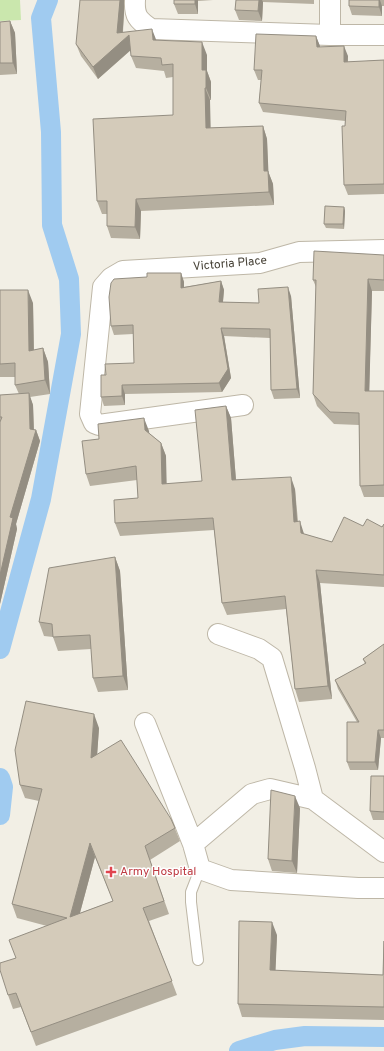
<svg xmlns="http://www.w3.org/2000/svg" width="384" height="1051" font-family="Overpass,sans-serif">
<rect width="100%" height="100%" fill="#f2efe5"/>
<path fill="#cae7ad" d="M0 0H20L21 20 0 21Z"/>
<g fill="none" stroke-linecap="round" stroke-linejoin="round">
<path stroke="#a0cbf0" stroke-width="20" d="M0 649 41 499 71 334 69 279 52 225 51 132 41 18 48 0
M0 778 3 787 0 815
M239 1051 275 1040 305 1036 384 1037"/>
<defs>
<path id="lane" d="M198 960 191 902V892L200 869"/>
<path id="street" d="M135 0C134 16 138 20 151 29L330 35H384
M330 0V35
M243 405 99 425 94 423 90 414 103 287 111 278 123 271 260 263 299 252 384 250
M218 634 259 649 272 658 305 768 313 799 384 852
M145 723 193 844 200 869 231 880 358 888H384
M193 844 252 794 270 789 313 799"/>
</defs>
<use href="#lane" stroke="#beb7a7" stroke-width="12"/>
<use href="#street" stroke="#beb7a7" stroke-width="22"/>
<use href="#lane" stroke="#fff" stroke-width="10"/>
<use href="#street" stroke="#fff" stroke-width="20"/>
</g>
<path fill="#b6afa0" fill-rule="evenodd" d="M174 0H213L198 1V14H178L174 4Z
M236 0H314V4L263 2 262 21 239 20 235 10Z
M349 0H384V6H382V16L352 15 349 6Z
M124 13 123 32 207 55V71L211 82V100H210V128L263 126 267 139 268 171 273 184 274 205 141 211 140 239 111 238 107 226V214H102L97 201 173 115V77L166 78 164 71 136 68 131 56V50L98 79 81 56 76 44Z
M10 21 15 33 17 74 0 75V22Z
M316 36 320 47 348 56V62L384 60V194L348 195 344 185 345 121 263 112 259 103 261 80H258L254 70Z
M344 207 345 211 344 229 326 228 324 224Z
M384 255V291H372L369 391H384V497H364L360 486 359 425 334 424 317 406 313 394 316 287 313 280Z
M181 273 184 282V287L221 281 224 290 223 302 259 303 291 296 300 398 274 399 271 390 270 338 224 336 231 378 222 392 125 394V405L104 406 101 397 106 375 134 363 133 334 114 335 111 326 147 277Z
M0 290 33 303 34 350 43 348 48 362 50 394 30 397 33 405 34 430H36L40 441 16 524 17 529 0 604V395L19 394 15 385V377H0Z
M226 406 231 418 236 480 295 489 298 521 304 534 332 542 363 526 382 527 384 524V587L320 583 332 699 299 702 295 689 286 609 227 615 222 603 214 530 120 536 115 523 138 498 137 480 90 486 86 474 99 439 149 431V433L161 443 166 456V484L202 481Z
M115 557 120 571 128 690 98 692 93 678 91 649 58 651 53 637 44 636 39 622Z
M384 644V738H381L378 770H350L347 762 357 722 338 689 335 680 365 664 363 659Z
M99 728 97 754 171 819 180 841 150 860 169 914 149 921 177 995 36 1046 21 1007 13 1009 8 995 16 958 47 926 17 918 12 904 39 801 25 798 20 785ZM95 857 113 901 80 913Z
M384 776V820H373L370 811Z
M300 808 297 873 272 871 268 859Z
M277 935 275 971 383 975 384 941V1020L242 1017 238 1004Z"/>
<path fill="#948e82" d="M120 0H124V13L122 41 129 35 134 47 98 79 93 67Z
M195 0H198V14L195 4Z
M259 0H262L263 2 262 21 258 11Z
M379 0H380L382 6V16L379 7Z
M10 21 15 33 17 74 13 63Z
M152 29 157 42 153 40Z
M316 36 320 46V57L317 47Z
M202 42 207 55V71L211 82V100L206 88 202 70Z
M344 46 348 56 347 72 344 62Z
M205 88 210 100 211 141 206 128Z
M263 126 267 139 269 184 264 171Z
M268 171 273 184 274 205 269 192Z
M136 199 141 211 140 239 135 227Z
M344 207 345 211 344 229 343 224Z
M181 273 184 282V297L181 288Z
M368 279 372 291 369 402 365 391Z
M221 281 224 290 222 311 219 302Z
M288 287 291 296 300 398 297 389Z
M28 290 33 303 34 364 29 351Z
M221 328 224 336 231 378 222 392 219 383Z
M43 348 48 362 50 394 45 380Z
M122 385 125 394V405L122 396Z
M29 393 33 405 34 436 36 430 40 441 16 524 17 529 0 604V575L10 517 30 429Z
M226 406 231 418 237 493 232 480Z
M144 418 149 431 150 442 145 430Z
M161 443 166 456 167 497 162 484Z
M291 477 295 489 298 534 294 522Z
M300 521 304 534 305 546 301 533Z
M115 557 120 571 128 690 123 676Z
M316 570 320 583 332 699 328 686Z
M94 714 99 728 96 772 91 758Z
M378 730 381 738 378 770 375 762Z
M295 796 300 808 297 873 292 861Z
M90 843 95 857 75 931 70 917Z
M272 922 277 935 275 984 270 970Z"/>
<path fill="#d4cbba" stroke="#948e82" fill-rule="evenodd" d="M80 0H120L117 33 152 29 153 40 202 42V70H206V88H205L206 128 263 126 264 171H268L269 192 136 199 135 227 107 226V201H97L93 119 173 115V64L162 65 161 58 131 56 129 35 93 67 76 44Z
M174 0H195V4H174Z
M236 0H259L258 11 235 10Z
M349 0H379V7L349 6Z
M10 21 13 63H0V22Z
M256 34 316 36 317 47 344 46V62L384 60V184L344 185 342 126H345L346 111 259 103 262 70H254Z
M325 206 344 207 343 224H324Z
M314 251 384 255V280L368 279 365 391H384V485L360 486 359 413 330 412 313 394 316 280H313Z
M147 273H181V288L221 281 219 302 259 303 258 289 288 287 297 389 271 390 270 329 221 328 228 369 219 383 122 385V396L101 397V375H106L105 364 134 363 133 325 111 326 109 297 111 283 114 279 147 277Z
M0 290H28L29 351 43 348 45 380 15 385V363L0 364Z
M29 393 30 429 36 430 10 517 13 518 0 575V422L2 417H0V395Z
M226 406 232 480 291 477 294 522 300 521 301 533 332 542 344 517 363 526 367 519 382 527 384 524V575L316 570 328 686 295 689 285 596 222 603 213 518 115 523 114 500 138 498 136 466 86 474 82 441 99 439 98 424 144 418 145 430 161 443 162 484 202 481 195 410Z
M115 557 123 676 93 678 90 635 53 637 52 624 39 622 49 568Z
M384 644V730H378L375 762H347V722H359L335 680 366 663 363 659Z
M26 701 94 714 91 758 121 740 171 819 175 828 145 846 164 901 143 908 172 981 31 1032 16 993 8 995 0 970V963L16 958 9 940 67 918 12 904 42 789 20 785 15 750ZM90 843 113 901 70 917Z
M371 776H384V812L370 811Z
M271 790 295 796 292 861 268 859Z
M239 921 272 922 270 970 383 975 384 941V1007L238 1004Z"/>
<path fill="#e0444e" stroke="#fff" stroke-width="1.5" d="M109 866h4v4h4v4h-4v4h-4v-4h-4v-4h4z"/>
<g text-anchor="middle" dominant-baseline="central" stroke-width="3" stroke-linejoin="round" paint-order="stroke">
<g font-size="12" fill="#443f34" stroke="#fff">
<text transform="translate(230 264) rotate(-5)">Victoria Place</text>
</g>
<g font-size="12" fill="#be3a42" stroke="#fff" text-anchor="start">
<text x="120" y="872">Army Hospital</text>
</g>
</g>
</svg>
